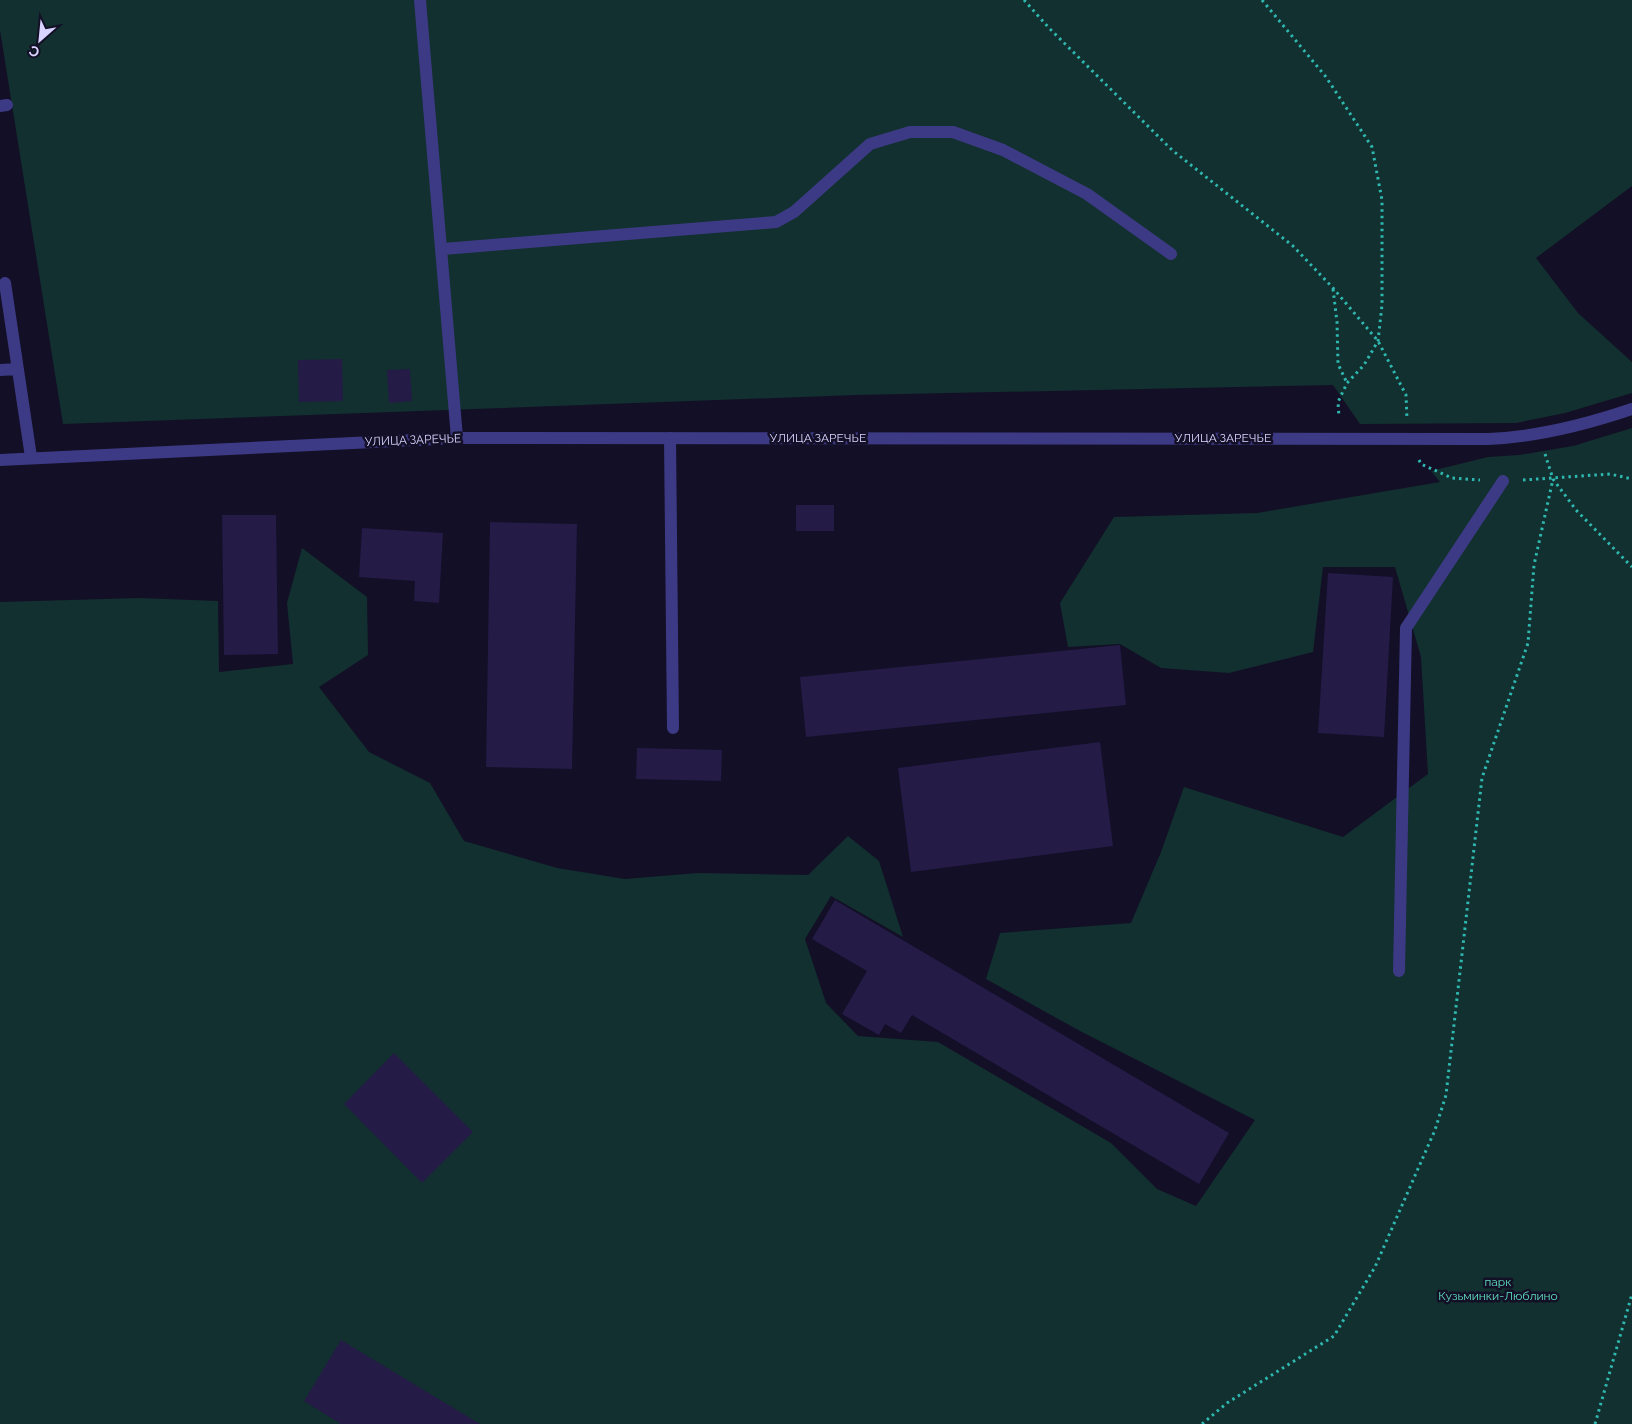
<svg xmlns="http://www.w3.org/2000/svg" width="1632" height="1424" font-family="Raleway,sans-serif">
<rect width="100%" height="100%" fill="#130f26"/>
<path fill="#12302f" d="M0 0H1632V186L1536 258 1578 313 1632 362V393L1565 413 1516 423 1360 424 1333 385 855 395 63 424 0 30Z
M1632 428V1424H0V602L139 598 218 601 219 672 293 664 287 603 302 548 367 597 368 655 319 687 369 752 430 783 464 841 557 868 625 879 698 873 808 875 848 836 879 861 903 937 831 896 805 939 826 1003 858 1036 938 1042 1111 1143 1157 1189 1196 1206 1255 1120 1080 1031 986 979 1000 933 1131 923 1161 852 1184 787 1343 837 1428 774 1421 657 1395 567H1323L1313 652 1229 673 1161 668 1120 644 1068 647 1060 603 1114 517 1257 513 1440 482 1431 471 1488 457 1519 455 1573 446Z"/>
<path fill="#241b47" d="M342 359 343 401 299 402 298 360Z
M410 369 412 401 389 403 387 370Z
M796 505H834V531H796Z
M222 515H276L278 654 224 655Z
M490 522 577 524 572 769 486 767Z
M362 528 443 533 439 603 414 601 415 581 359 577Z
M1328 573 1393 577 1384 737 1318 733Z
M1120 645 1126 705 806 737 800 677Z
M1100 742 1113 846 911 872 898 768Z
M637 748 722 750 721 781 636 779Z
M835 900 1229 1133 1199 1184 912 1015 901 1033 885 1024 879 1035 842 1014 867 971 812 939Z
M394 1053 473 1132 422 1183 344 1104Z
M341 1340 480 1424H341L304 1401Z"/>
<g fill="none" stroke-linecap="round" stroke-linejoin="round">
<path stroke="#2fb8b0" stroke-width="3" stroke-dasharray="2.5 4" stroke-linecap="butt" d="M1024 0 1049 28 1172 150 1293 246 1333 288 1378 341 1406 395 1407 419
M1262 0 1326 77 1372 147 1382 200V305L1378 341 1364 365 1347 383 1338 402 1339 417
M1333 289 1337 322 1338 364 1347 383
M1545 454 1553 479 1576 510 1632 567
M1419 460 1421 464 1452 478 1480 480
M1523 480 1610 474 1632 479
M1202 1424 1227 1403 1334 1336 1375 1267 1435 1130 1446 1095 1482 778 1528 643 1534 565 1553 479
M1595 1424 1632 1294"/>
<path stroke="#3d3a85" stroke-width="12" d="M420 0 457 438
M0 106 7 105
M443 249 776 222 794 212 870 144 910 132H953L1003 150 1087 194 1171 254
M5 283 31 457
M0 370 18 369
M670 438 673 728
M1399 971 1406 628 1503 481"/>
<path stroke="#3d3a85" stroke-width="12" d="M0 460 457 438 1488 439C1538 437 1585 425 1632 409"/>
</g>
<g text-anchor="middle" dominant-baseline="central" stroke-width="5" stroke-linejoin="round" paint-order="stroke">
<g font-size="12" fill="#d9d4ff" stroke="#130f26">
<text x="818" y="438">УЛИЦА ЗАРЕЧЬЕ</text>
<text x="1223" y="438">УЛИЦА ЗАРЕЧЬЕ</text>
<text transform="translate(413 440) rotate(-2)">УЛИЦА ЗАРЕЧЬЕ</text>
</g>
<g font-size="12" fill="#5fe0c0" stroke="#130f26">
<text x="1498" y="1282">парк<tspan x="1498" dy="14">Кузьминки-Люблино</tspan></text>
</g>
</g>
<g transform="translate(40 40) rotate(207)" stroke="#130f26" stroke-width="4" paint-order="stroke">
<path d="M0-4L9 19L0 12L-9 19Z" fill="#d9d4ff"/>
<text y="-8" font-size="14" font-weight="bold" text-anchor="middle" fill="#d9d4ff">С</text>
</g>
</svg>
